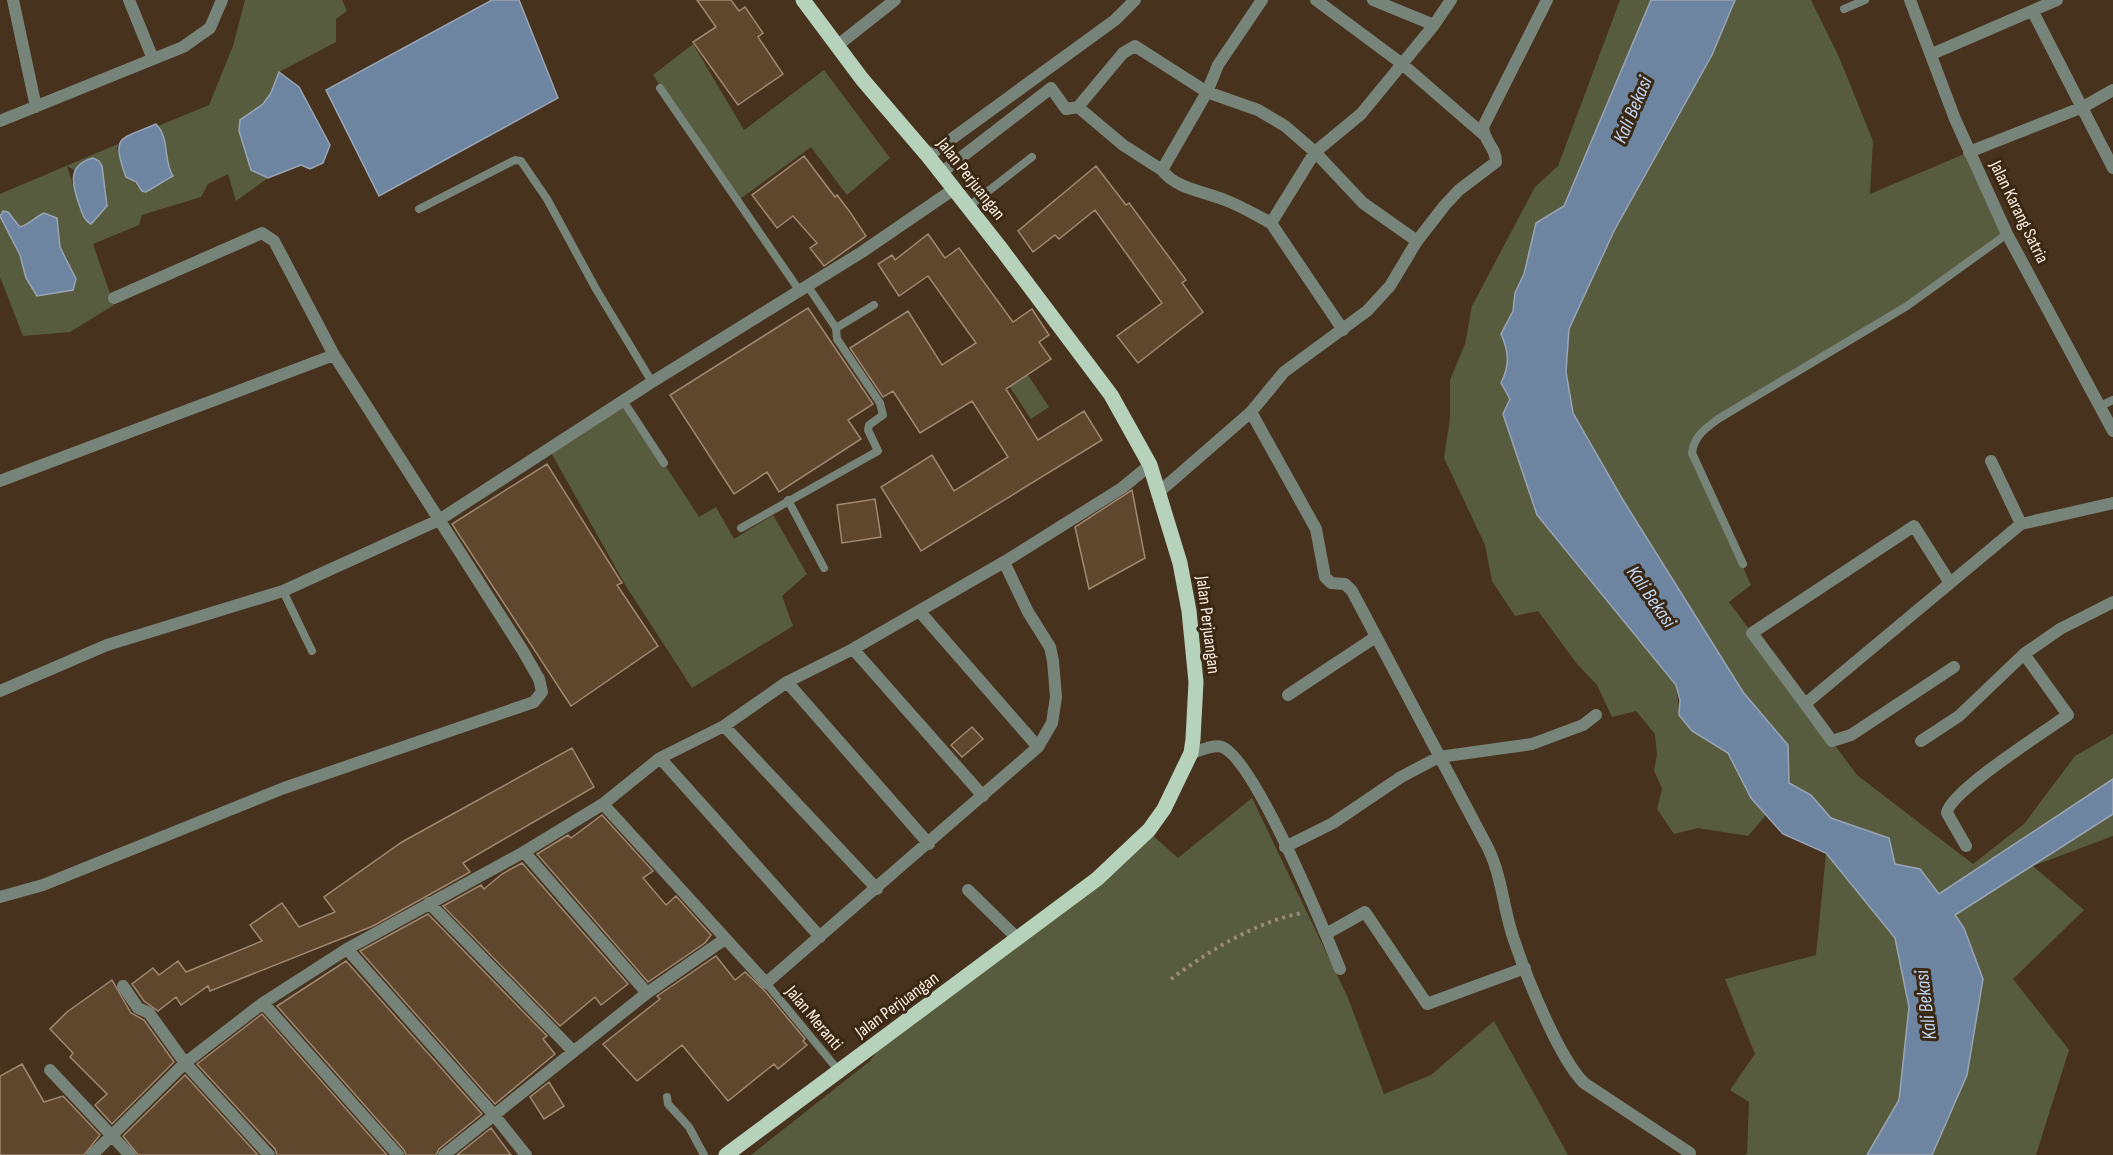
<svg xmlns="http://www.w3.org/2000/svg" width="2113" height="1155" font-family="'Sofia Sans Condensed',sans-serif">
<rect width="100%" height="100%" fill="#46321d"/>
<path fill="#585c3e" fill-rule="evenodd" d="M245 0H342L347 11 336 19V42L279 72 271 93 263 104 240 121 251 170 268 178 236 201 228 174 208 184 201 197 142 215 139 225 93 244 114 305 70 332 23 336 0 277V216L20 255 26 278 68 260 60 247 56 229 37 216 31 224 20 227 14 218 3 211 0 213V194L118 144 117 149 132 180 138 187C150 188 165 185 173 176 163 161 167 142 158 126L209 105 233 46ZM67 166 106 188 107 206 84 219Z
M1620 0H1651L1564 206 1536 223 1524 274 1515 293 1513 311 1502 334C1509 352 1510 365 1501 383L1510 399 1537 515 1676 685 1680 716 1692 731 1728 753 1751 798 1766 815 1748 836 1698 828 1674 834 1657 809 1662 789 1654 770 1657 755 1655 734 1636 711 1612 717 1597 685 1577 664 1538 611 1515 616 1492 581 1485 545 1444 458 1450 418V380L1465 344 1472 306 1535 187 1558 166Z
M1735 0H1811L1839 57 1873 141 1870 194 1969 152 2007 234 1907 306 1701 433 1692 453 1751 585 1729 602 1857 775 1973 864 2024 824 2075 756 2113 734V836L2033 866 2084 910 2013 979 2069 1050 2036 1155H1932L1967 1075 1983 979 1964 928 1895 864 1889 838 1831 818 1811 795 1789 783 1788 745 1743 692 1623 500 1573 413 1566 372 1569 329 1614 231 1712 55Z
M693 44 744 130 824 70 890 158 847 195 811 147 736 202 653 75Z
M1016 357 1049 407 1031 419 998 369Z
M624 402 699 517 716 507 734 539 773 515 807 574 782 596 793 626 692 688 626 586 550 451Z
M1252 798 1348 998 1384 1094 1431 1075 1494 1021 1568 1155H751L870 1061 888 1035 1151 834 1178 858Z
M1826 853 1895 938 1909 1007 1899 1100 1867 1155H1744L1747 1154 1749 1102 1730 1090 1755 1054 1725 979 1816 955Z"/>
<path fill="#6e85a2" stroke="#99a5b6" stroke-width="1.5" d="M492 0H519L558 98 379 196 326 90Z
M1651 0H1735L1712 55 1614 231 1569 329 1566 372 1573 413 1623 500 1743 692 1788 745 1789 783 1811 795 1831 818 1889 838 1895 864 1920 869 1939 894 2113 779V814L1955 915 1964 928 1983 979 1967 1075 1932 1155H1867L1899 1100 1909 1007 1895 938 1826 853 1783 834 1751 798 1728 753 1692 731 1679 715 1680 700 1676 685 1537 515 1503 414 1510 399 1501 383C1510 365 1509 352 1501 334L1513 311 1515 293 1524 274 1536 223 1564 206Z
M279 72 299 87 330 145 323 163 310 169 301 165 268 178 251 170 239 131 240 120 263 104 271 93Z
M156 124C170 138 163 161 173 176L146 192 142 191 136 182 126 177C111 135 119 140 156 124Z
M93 158 99 161 102 166 107 206 91 224C83 220 82 212 79 204 72 184 67 165 93 158Z
M3 211 8 212 20 227C30 224 35 217 44 213L57 218 60 247 76 279 73 290 37 296 26 278 20 255 0 216Z"/>
<path fill="#5f472d" stroke="#9f8870" stroke-width="1.5" d="M697 0H731L739 11 745 7 763 33 758 37 783 74 738 105 693 42 716 27Z
M804 156 835 197 837 195 850 212 866 236 824 266 810 248 817 243 793 216 777 228 752 195Z
M1096 166 1126 205 1129 203 1186 280 1182 283 1203 312 1138 363 1117 336 1162 303 1095 210 1059 239 1055 235 1033 252 1018 231Z
M928 234 945 258 959 248 1013 322 1032 309 1049 335 1039 342 1051 359 1006 389 1038 440 1084 411 1102 440 921 551 881 487 932 455 954 491 1008 457 972 401 920 433 893 391 883 397 850 348 908 311 942 365 976 343 928 276 899 296 878 264 892 255 895 260Z
M808 308 873 404 848 420 861 439 779 492 767 472 734 494 670 395Z
M547 464 622 583 617 585 658 646 571 706 452 524Z
M1132 490 1145 558 1089 589 1075 527Z
M875 499 881 537 842 543 837 505Z
M972 727 983 739 962 757 951 745Z
M572 748 594 787 463 863 470 872 373 926 210 991 208 986 181 1005 176 997 158 1011 144 1001 132 984 153 968 159 975 178 961 186 972 262 941 250 925 282 903 299 927 335 912 324 897 402 842Z
M602 815 653 871 643 878 666 905 676 896 711 935 705 943 648 982 537 854 568 835 571 838Z
M522 863 628 984 601 1005 595 997 560 1026 443 906 481 885 484 889 502 874Z
M428 914 547 1036 543 1039 555 1054 495 1104 360 951Z
M716 956 735 980 745 972 765 991 805 1039 803 1041 807 1045 778 1069 774 1064 728 1101 682 1045 637 1081 603 1044 660 999 657 996Z
M346 961 482 1114 439 1149 436 1155H406L404 1150 277 1006Z
M112 980 131 1013 144 1020 174 1062 112 1124 95 1105 107 1094 70 1057 73 1053 50 1029 67 1012Z
M262 1014 387 1155H277L275 1149 197 1064Z
M22 1064 44 1102 63 1096 100 1135 84 1155H0V1076Z
M185 1075 258 1155H138L123 1136Z
M549 1082 564 1106 544 1119 530 1097Z
M491 1128 511 1155H457Z"/>
<g fill="none" stroke-linecap="round" stroke-linejoin="round">
<path stroke="#9b8a7a" stroke-width="4" stroke-dasharray="3 4.5" stroke-linecap="butt" d="M1171 979C1209 951 1255 922 1302 913"/>
<path stroke="#778479" stroke-width="8" d="M1844 9 1865 0
M660 88 799 290
M968 207 1032 157
M419 209 515 160 521 161 547 199 596 289 652 382
M836 328 874 305
M624 402 664 463
M2100 406 2113 400
M788 500 824 568
M741 528 878 451 868 430 869 425 883 415 880 403 837 339 836 328 807 285
M1743 564 1692 453C1694 436 1705 429 1718 419L1907 306 2007 234
M283 591 312 651
M766 983 839 1071
M667 1097 668 1104 689 1127 704 1155"/>
<path stroke="#778479" stroke-width="12" d="M13 0 36 107
M129 0 153 59
M1262 0 1218 65 1207 92 1162 170C1176 189 1204 191 1225 200 1241 206 1256 215 1271 223
M1316 0 1401 63 1483 134
M1373 0 1434 25
M2033 12 2113 168
M838 45 895 0
M1932 54 2057 0
M1078 107 1123 145 1162 170
M0 121 183 47 210 28 222 0
M1969 152 2083 107 2113 90
M928 156 1115 20 1135 0
M941 173 1051 88 1066 109 1078 107 1123 53 1135 46 1207 92 1258 110 1285 126 1315 152 1363 203 1417 241
M1343 330 1271 223 1315 152 1361 114 1434 25 1451 0
M1251 412 1316 529 1325 577 1331 583 1345 584 1352 591 1488 848C1502 877 1503 907 1513 937 1525 973 1558 1057 1584 1083L1690 1153
M1991 461 2021 524
M0 481 334 355
M1159 492 1251 412 1284 372 1367 311 1390 286 1417 241 1445 205 1459 190 1496 162C1496 147 1484 142 1483 127L1547 0
M1950 583 1914 526 1752 633 1805 704 2021 524 2113 503
M920 612 1038 747
M853 649 983 796
M787 682 929 844
M0 691 107 645 283 591 439 520 652 382 862 252 954 189
M1288 695 1374 638
M1805 704 1832 741 1851 735 1954 667
M724 726 877 889
M1921 741 1959 716 2024 654 2060 629 2113 602
M1191 753C1199 751 1214 744 1222 747 1255 760 1324 930 1340 969
M660 758 820 937
M603 804 766 983 1038 747 1052 723 1056 697 1053 661 1050 647 1028 612 1004 562
M1966 846 1947 813C1949 792 2047 730 2068 715L2024 654
M1285 847 1333 823 1401 777 1439 757 1532 744 1583 725 1596 715
M524 852 647 993
M968 890 1017 938
M0 897 43 885 284 788 534 702 542 692 539 679 523 651 334 355 274 241 262 233 114 298
M429 903 572 1050
M1326 934 1365 912 1427 1004 1525 968
M347 949 494 1115 526 1155
M123 986 138 1008 149 1013 185 1063 269 1155
M263 1003 398 1155
M50 1070 130 1155
M92 1155 185 1063 263 1003 347 949 524 852 603 804 660 758 724 726 787 682 853 649 1004 562 1122 488 1150 465
M444 1155 647 993 725 939"/>
<path stroke="#778479" stroke-width="12" d="M1910 0 1955 119 2007 234 2113 431"/>
<path stroke="#b7d2ba" stroke-width="15" d="M726 1155 1097 879 1149 830 1164 809 1191 753 1193 739 1196 682 1189 611 1180 563 1150 465 1111 395 1002 250 928 156 862 79 803 0"/>
</g>
<g text-anchor="middle" dominant-baseline="central" stroke-width="6" stroke-linejoin="round" paint-order="stroke">
<g font-size="18" fill="#fcefe3" stroke="#3b2813">
<text transform="translate(971 179) rotate(52)">Jalan Perjuangan</text>
<text transform="translate(2019 212) rotate(64)">Jalan Karang Satria</text>
<text transform="translate(1208 625) rotate(83)">Jalan Perjuangan</text>
<text transform="translate(897 1005) rotate(-36)">Jalan Perjuangan</text>
<text transform="translate(814 1018) rotate(50)">Jalan Meranti</text>
</g>
<g font-size="20" font-style="italic" fill="#bfd6f5" stroke="#3b2813">
<text transform="translate(1633 110) rotate(-67)">Kali Bekasi</text>
<text transform="translate(1651 597) rotate(55)">Kali Bekasi</text>
<text transform="translate(1926 1005) rotate(-97)">Kali Bekasi</text>
</g>
</g>
</svg>
